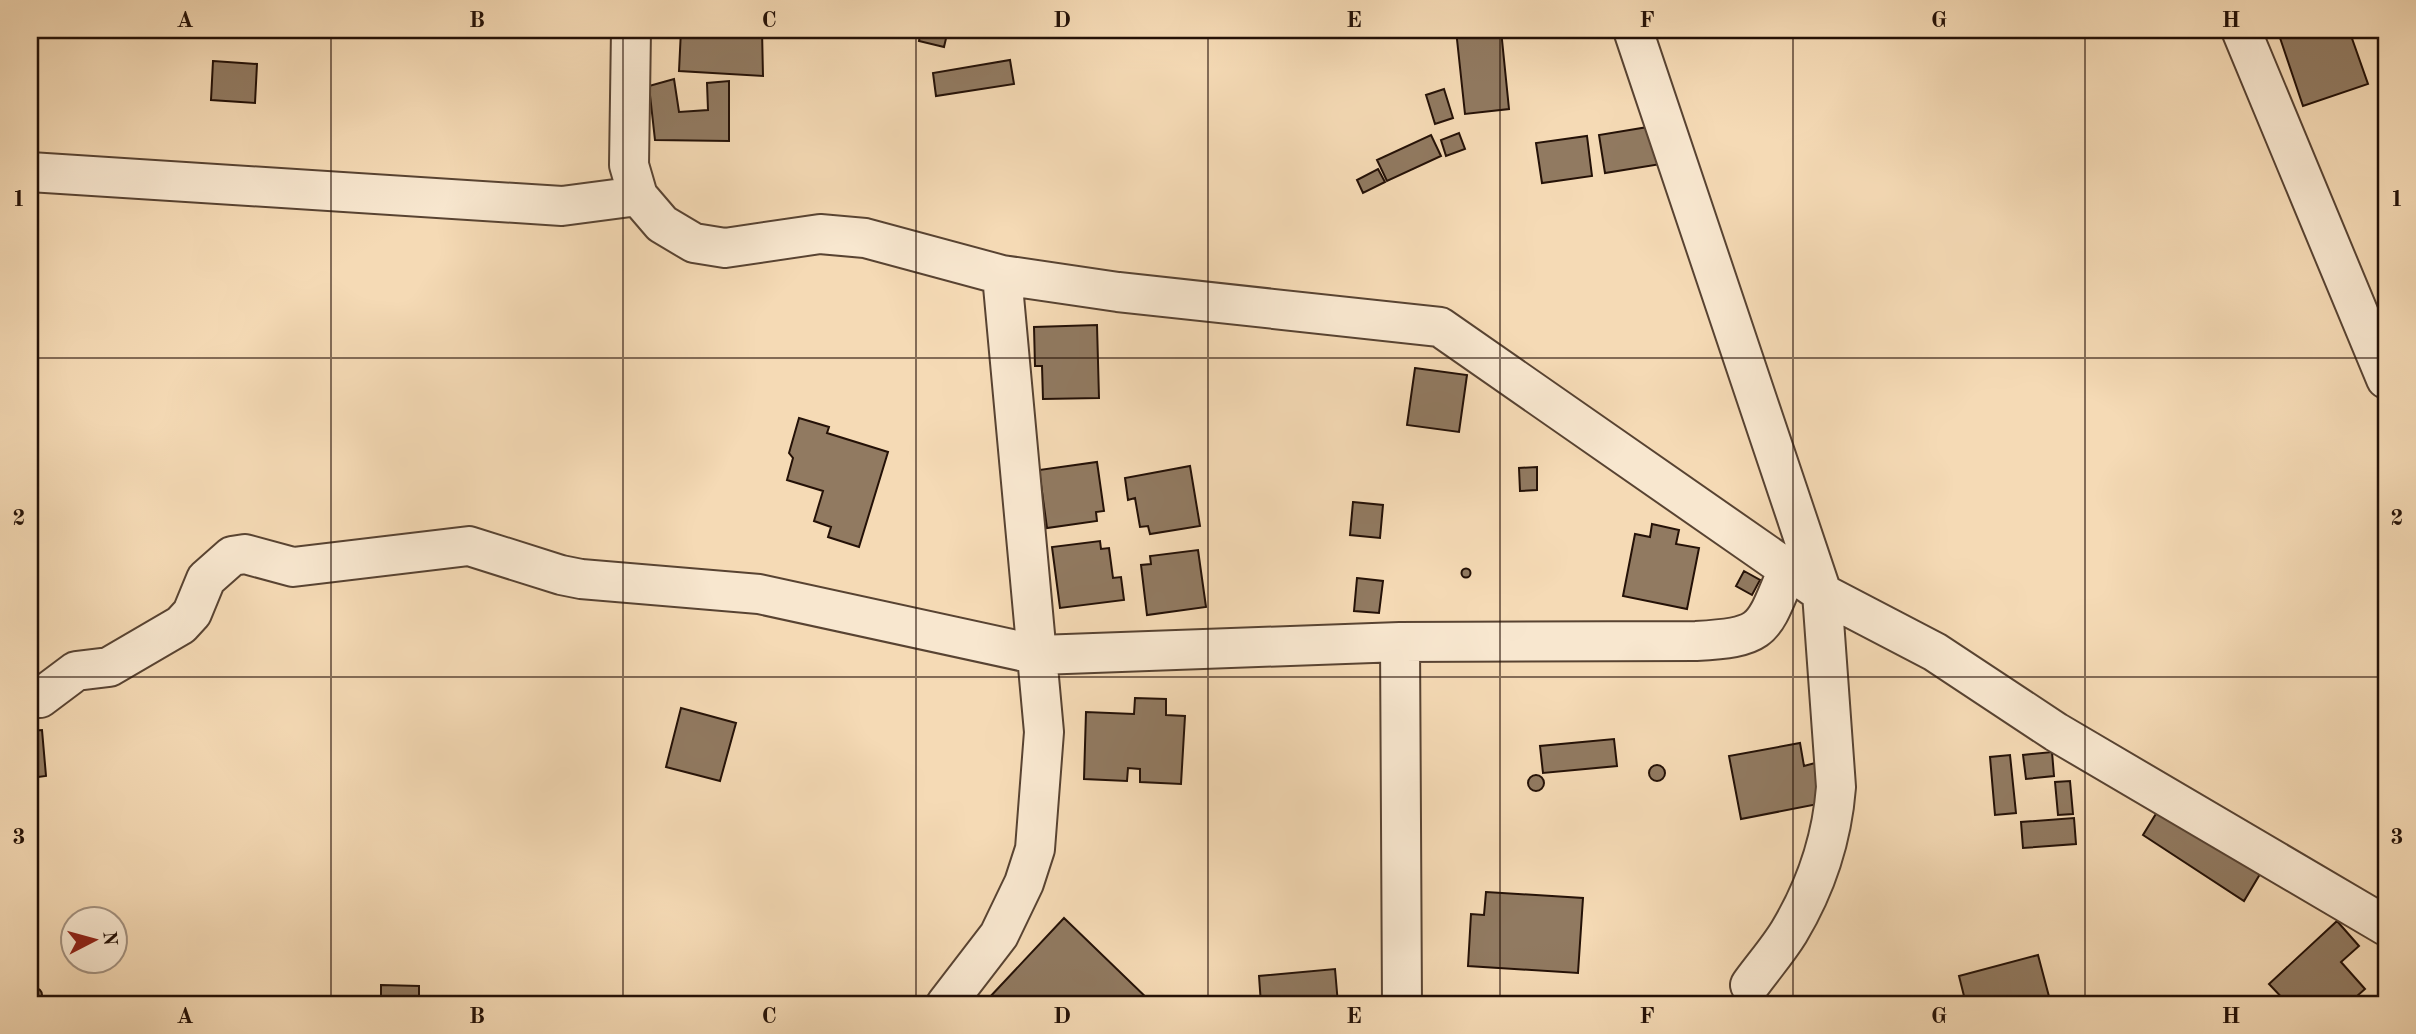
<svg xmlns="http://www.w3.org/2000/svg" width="2416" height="1034" font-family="'Old Standard TT',serif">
<rect width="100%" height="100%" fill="#f5dab5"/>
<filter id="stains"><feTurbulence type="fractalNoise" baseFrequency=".00286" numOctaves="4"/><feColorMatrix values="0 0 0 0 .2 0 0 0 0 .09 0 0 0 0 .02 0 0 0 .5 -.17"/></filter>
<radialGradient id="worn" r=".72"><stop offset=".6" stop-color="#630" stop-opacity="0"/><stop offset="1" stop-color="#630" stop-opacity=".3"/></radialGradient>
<path fill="#917a61" stroke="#241107" stroke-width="2" d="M681 30H762L763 76 679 71Z
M921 30H948L944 47 919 41Z
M1456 30H1501L1509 109 1465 114Z
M2284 30H2349L2368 84 2303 106 2278 32Z
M1010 60 1014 84 936 96 933 73Z
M213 61 257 64 255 103 211 100Z
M674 79 679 112 708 110 707 83 729 81V141L655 140 649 86Z
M1444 89 1453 118 1435 124 1426 95Z
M1654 126 1661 164 1605 173 1599 135Z
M1459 133 1465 149 1446 156 1441 140Z
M1431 135 1441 156 1387 181 1377 160Z
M1587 136 1592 176 1542 183 1536 143Z
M1378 169 1385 182 1363 193 1357 180Z
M1097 325 1099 398 1043 399 1042 366H1035L1034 327Z
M1415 368 1467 375 1459 432 1407 425Z
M799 418 829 427 827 433 888 452 859 547 828 537 831 527 814 521 823 491 787 480 793 458 789 453Z
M1097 462 1104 511 1096 512 1097 521 1047 528 1039 470Z
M1190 466 1200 526 1150 534 1148 526 1140 527 1135 498 1128 500 1125 478Z
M1537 467V490L1520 491 1519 468Z
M1353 502 1383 505 1380 538 1350 535Z
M1652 524 1679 530 1676 544 1699 548 1687 609 1623 596 1635 534 1650 537Z
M1100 541 1101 549 1109 548 1113 578 1121 577 1124 600 1060 608 1052 547Z
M1198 550 1206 607 1147 615 1141 565 1151 564 1150 556Z
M1461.5 573a4.5 4.5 0 1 1 9 0a4.5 4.5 0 1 1-9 0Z
M1744 571 1760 580 1752 595 1736 586Z
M1357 578 1383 581 1379 613 1354 611Z
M1135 698 1166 699V715L1185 716 1181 784 1140 782V769L1128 768 1127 781 1084 779 1086 712 1134 714Z
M681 708 736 723 720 781 666 767Z
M42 730 46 776 30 778V731Z
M1614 739 1617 766 1543 773 1540 746Z
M1800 743 1804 766 1815 763 1823 803 1741 819 1729 756Z
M2052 752 2054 776 2026 779 2023 755Z
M2010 755 2016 813 1995 815 1990 757Z
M1649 773a8 8 0 1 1 16 0a8 8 0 1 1-16 0Z
M1528 783a8 8 0 1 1 16 0a8 8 0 1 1-16 0Z
M2070 781 2073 814 2058 815 2055 782Z
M2162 804 2263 869 2244 901 2143 835Z
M2074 818 2076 844 2023 848 2021 822Z
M1486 892 1583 898 1578 973 1468 966 1471 914 1484 915Z
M1064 918 1153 1004H994L988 999Z
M2337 921 2359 946 2341 962 2365 989 2348 1004H2288L2269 984Z
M2038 955 2051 1004H1966L1959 976Z
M1335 969 1338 1004H1261L1259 976Z
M381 985 419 986V1001H437L436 1004H381Z
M28 995a7 7 0 1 1 14 0a7 7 0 1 1-14 0Z"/>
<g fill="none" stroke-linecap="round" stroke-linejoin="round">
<defs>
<path id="street" d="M631 30 629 165 638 196 662 224 694 243 725 248 820 234 865 238 1002 275 1118 292 1440 327 1822 593 1935 652 2056 732 2386 926
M1633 30 1822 593 1836 787C1832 839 1816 887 1789 932 1778 950 1763 967 1750 985
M2241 30 2386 379
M30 172 562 206 638 196
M1400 642 1402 1004
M40 698 76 671 109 667 181 625 192 613 206 579 232 556 245 554 293 567 469 546 561 575 581 579 759 594 1039 655 1400 642 1696 641C1766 637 1762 631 1788 569
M946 1004 999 935 1024 883 1035 849 1044 732 1002 275"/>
</defs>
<use href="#street" stroke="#584332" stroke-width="42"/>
<use href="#street" stroke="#f8e7cf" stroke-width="38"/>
</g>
<path fill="none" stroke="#241107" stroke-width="2" stroke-opacity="0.55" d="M331 30V1004M623 30V1004M916 30V1004M1208 30V1004M1500 30V1004M1793 30V1004M2085 30V1004M30 358H2386M30 677H2386"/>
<rect width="2416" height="1034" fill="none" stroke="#f5dab5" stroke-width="77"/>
<g transform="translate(94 940) rotate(84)"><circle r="33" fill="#f8e7cf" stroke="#a3917f" stroke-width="2"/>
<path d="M0-5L12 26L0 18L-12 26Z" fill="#8f2418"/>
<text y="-10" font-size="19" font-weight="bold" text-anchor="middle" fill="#241107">N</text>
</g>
<rect x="38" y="38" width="2340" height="958" fill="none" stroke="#241107" stroke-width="2.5"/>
<g font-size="23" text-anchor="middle" font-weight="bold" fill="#241107">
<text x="185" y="27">A</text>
<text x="477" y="27">B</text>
<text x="769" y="27">C</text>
<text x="1062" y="27">D</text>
<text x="1354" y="27">E</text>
<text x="1647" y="27">F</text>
<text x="1939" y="27">G</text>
<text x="2231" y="27">H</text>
<text x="19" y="206">1</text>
<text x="2397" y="206">1</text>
<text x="19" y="525">2</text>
<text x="2397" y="525">2</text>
<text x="19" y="844">3</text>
<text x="2397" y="844">3</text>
<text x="185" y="1023">A</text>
<text x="477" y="1023">B</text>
<text x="769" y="1023">C</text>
<text x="1062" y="1023">D</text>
<text x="1354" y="1023">E</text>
<text x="1647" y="1023">F</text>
<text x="1939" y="1023">G</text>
<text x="2231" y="1023">H</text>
</g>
<rect width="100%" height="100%" filter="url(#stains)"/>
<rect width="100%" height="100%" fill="url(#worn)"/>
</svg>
